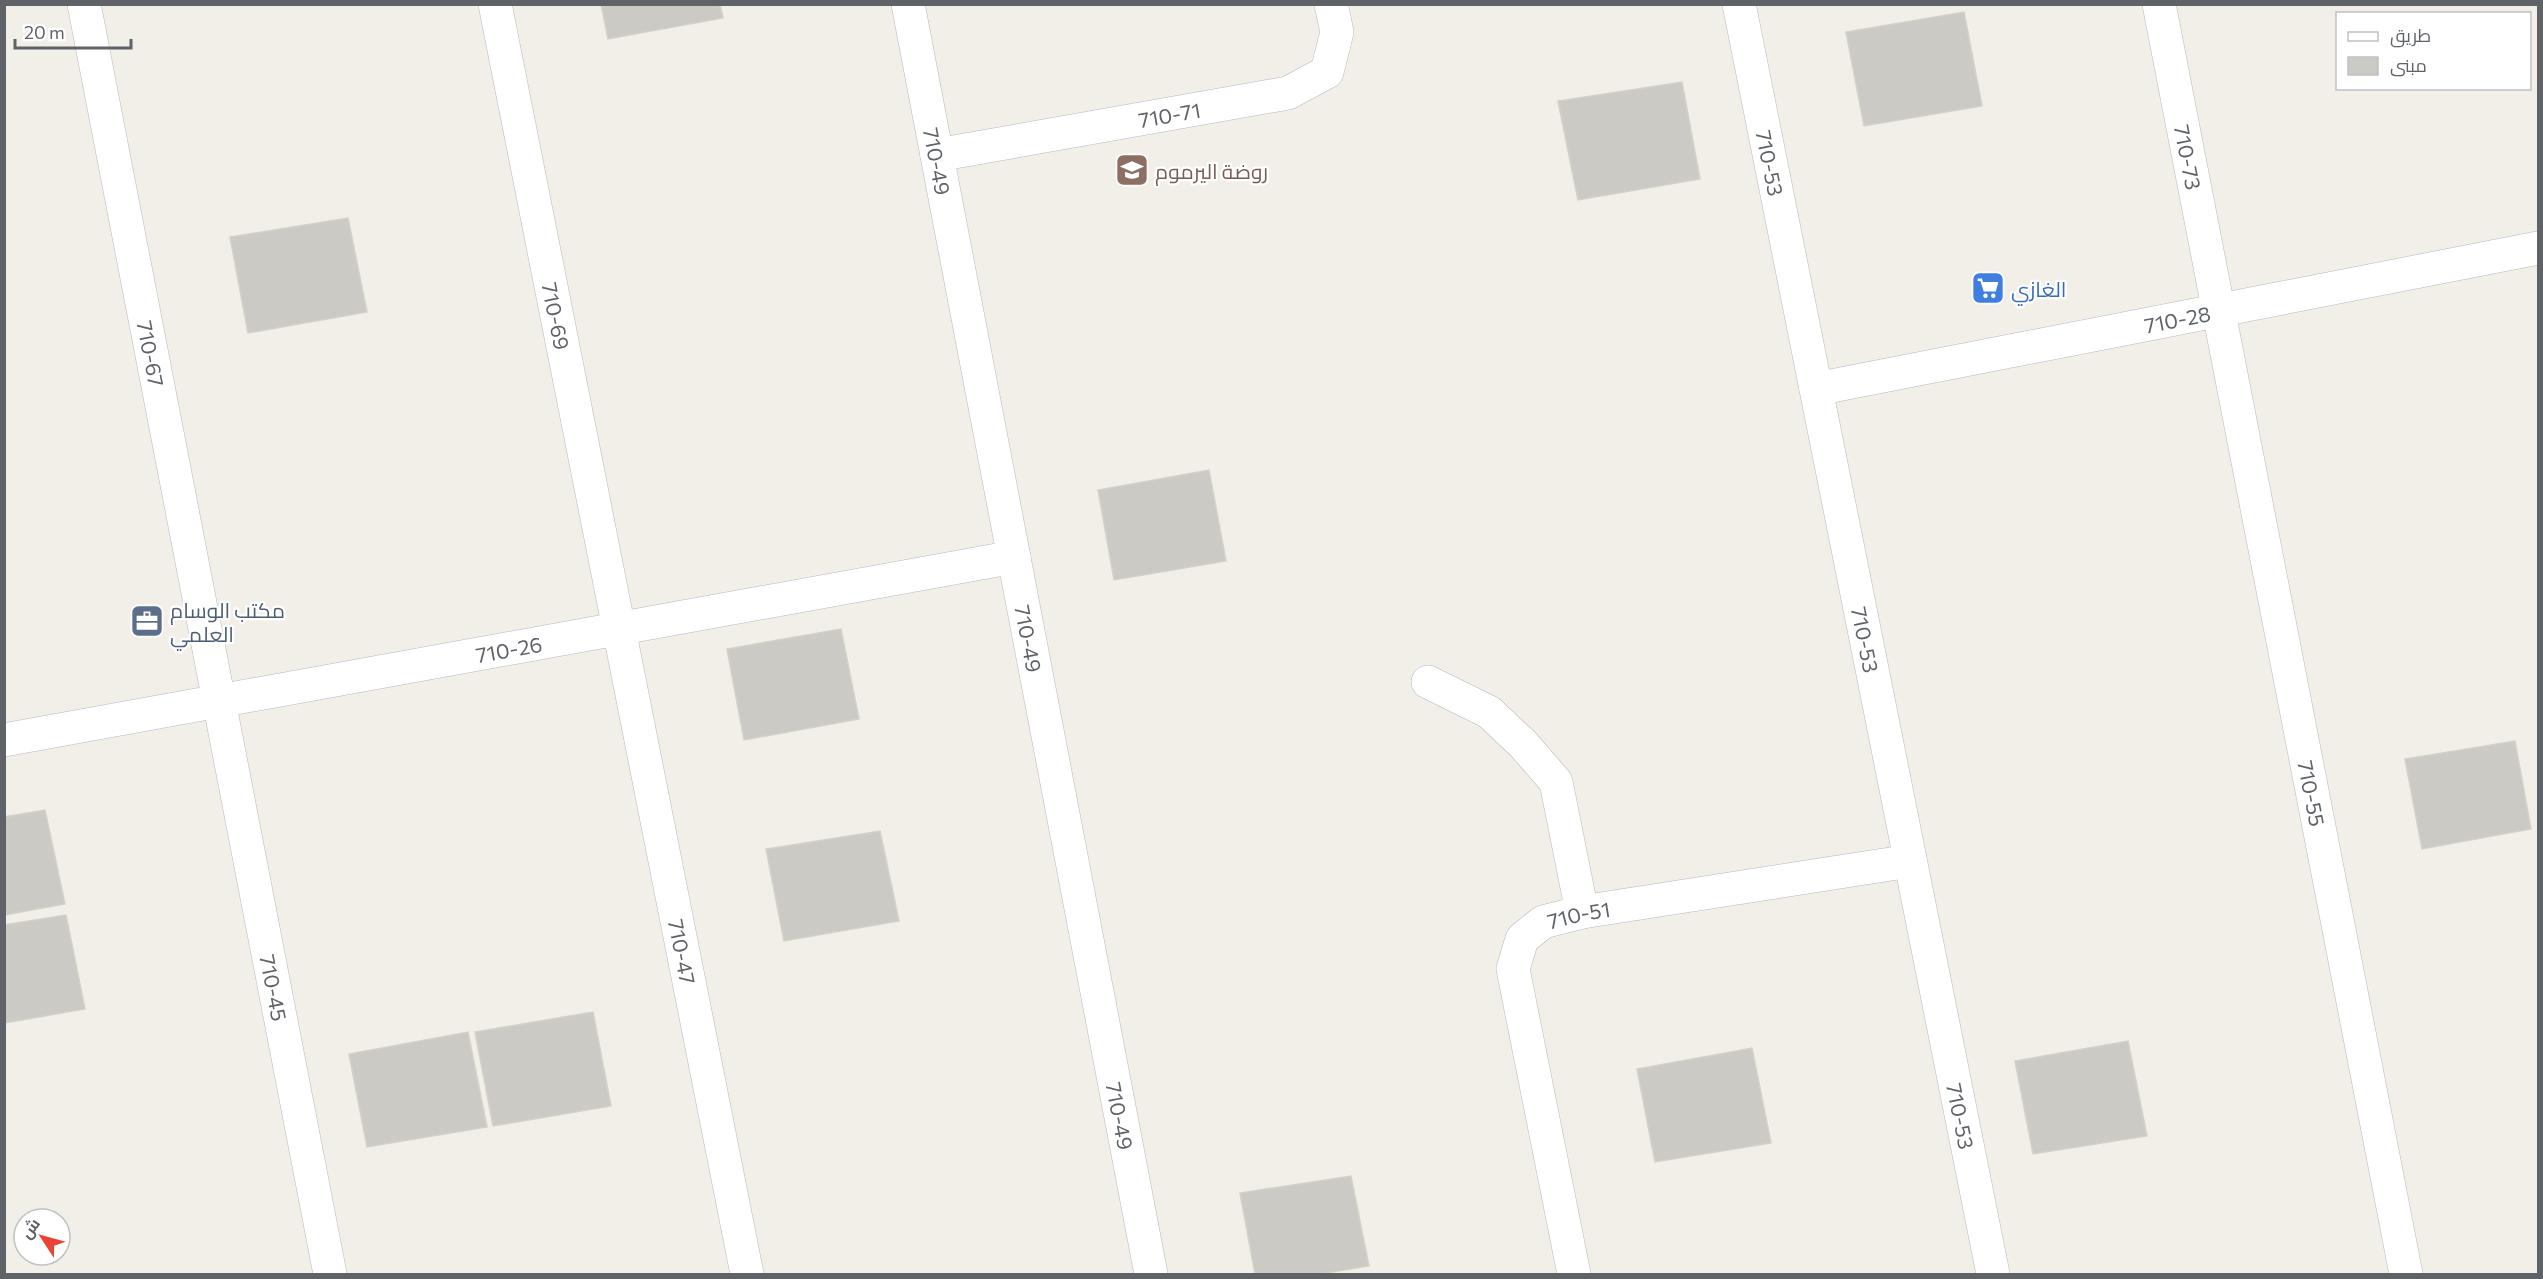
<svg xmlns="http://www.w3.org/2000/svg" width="2543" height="1279" font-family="Commissioner,Cairo,sans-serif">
<rect width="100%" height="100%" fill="#f1efe8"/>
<path fill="#cccac5" stroke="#d6d1c6" stroke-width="1.5" d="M601 4H720L723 18 608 39Z
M1964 12 1982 106 1864 126 1846 32Z
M1682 82 1700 179 1578 200 1558 101Z
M348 218 367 312 248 333 230 237Z
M1209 470 1226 561 1114 580 1098 490Z
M841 629 859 719 744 740 727 649Z
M2515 741 2531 829 2422 849 2405 759Z
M45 810 65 904 4 915V817Z
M880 831 899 921 784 941 766 849Z
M66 915 85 1009 4 1023V925Z
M593 1012 611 1106 493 1126 475 1032Z
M468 1032 487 1127 367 1147 349 1054Z
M2128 1041 2147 1136 2033 1154 2015 1061Z
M1752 1048 1771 1143 1655 1162 1637 1069Z
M1351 1176 1369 1266 1319 1274H1255L1240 1193Z"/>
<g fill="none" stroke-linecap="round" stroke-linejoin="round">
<defs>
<g id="minor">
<path id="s1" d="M84 4 330 1274"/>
<path id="s2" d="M495 4 747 1274"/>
<path id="s3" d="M908 4 1151 1274"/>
<path id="s4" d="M1739 4 1993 1274"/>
<path id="s5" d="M2159 4 2406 1274"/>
<path id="s6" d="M937 155 1288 93 1327 72 1337 32 1331 4"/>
<path id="s7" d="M1816 389 2538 248"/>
<path d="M1428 682 1489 712 1523 744 1556 782 1582 912"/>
<path id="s8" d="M4 740 1014 557"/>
<path id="s9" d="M1574 1274 1513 969 1522 939 1543 922 1582 912 1910 861"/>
</g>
</defs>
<use href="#minor" stroke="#b5b8bc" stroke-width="34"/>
<use href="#minor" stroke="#fff" stroke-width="33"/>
</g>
<defs>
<symbol id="school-square" viewBox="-11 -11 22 22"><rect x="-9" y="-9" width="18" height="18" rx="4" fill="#8d6e63" stroke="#fff"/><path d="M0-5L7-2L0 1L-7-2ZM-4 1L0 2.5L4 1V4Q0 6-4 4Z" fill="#fff"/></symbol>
<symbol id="supermarket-square" viewBox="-11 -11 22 22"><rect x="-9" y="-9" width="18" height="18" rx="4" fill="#3f7fe0" stroke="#fff"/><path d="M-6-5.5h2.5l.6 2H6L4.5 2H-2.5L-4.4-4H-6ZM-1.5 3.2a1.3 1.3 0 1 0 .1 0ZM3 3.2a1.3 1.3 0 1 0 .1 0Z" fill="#fff"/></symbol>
<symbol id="office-square" viewBox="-11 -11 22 22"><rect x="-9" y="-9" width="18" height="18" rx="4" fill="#5c6f8a" stroke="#fff"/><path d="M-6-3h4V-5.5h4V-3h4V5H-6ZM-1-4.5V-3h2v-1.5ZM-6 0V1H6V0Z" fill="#fff"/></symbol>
</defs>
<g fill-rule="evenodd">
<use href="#school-square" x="1113" y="151" width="38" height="38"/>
<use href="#supermarket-square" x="1969" y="269" width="38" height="38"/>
<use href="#office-square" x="128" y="602" width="38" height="38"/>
</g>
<g text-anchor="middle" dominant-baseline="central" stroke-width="4.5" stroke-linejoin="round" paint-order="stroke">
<g font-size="21" fill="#5f6368" stroke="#fff">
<text stroke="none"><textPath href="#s6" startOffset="236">710-71</textPath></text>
<text stroke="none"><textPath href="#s5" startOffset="156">710-73</textPath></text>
<text stroke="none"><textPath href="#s3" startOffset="160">710-49</textPath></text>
<text stroke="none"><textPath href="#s4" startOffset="162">710-53</textPath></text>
<text stroke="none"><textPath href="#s2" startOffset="318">710-69</textPath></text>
<text stroke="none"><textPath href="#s7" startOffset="368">710-28</textPath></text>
<text stroke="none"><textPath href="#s1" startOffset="356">710-67</textPath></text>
<text stroke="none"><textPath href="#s3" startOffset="646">710-49</textPath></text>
<text stroke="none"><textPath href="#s4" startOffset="648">710-53</textPath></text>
<text stroke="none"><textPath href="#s8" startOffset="513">710-26</textPath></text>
<text stroke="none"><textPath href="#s5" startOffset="804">710-55</textPath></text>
<text stroke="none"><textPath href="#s9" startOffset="406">710-51</textPath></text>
<text stroke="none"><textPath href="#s2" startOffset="966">710-47</textPath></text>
<text stroke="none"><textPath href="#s1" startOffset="1002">710-45</textPath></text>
<text stroke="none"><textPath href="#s4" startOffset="1134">710-53</textPath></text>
<text stroke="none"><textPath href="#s3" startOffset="1132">710-49</textPath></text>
</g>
<g font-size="21" fill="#785e54" stroke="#fff" text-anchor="start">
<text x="1155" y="170">روضة اليرموم</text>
</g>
<g font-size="21" fill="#366cbe" stroke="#fff" text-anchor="start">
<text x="2011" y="288">الغازي</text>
</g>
<g font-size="21" fill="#4e5e75" stroke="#fff" text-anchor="start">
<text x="170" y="609">مكتب الوسام<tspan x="170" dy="24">العلمي</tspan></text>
</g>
</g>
<rect width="2543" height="1279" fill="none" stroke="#5f6368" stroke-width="12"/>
<rect x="2336" y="12" width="195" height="78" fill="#ffffff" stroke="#bfc1c3" stroke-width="1.5"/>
<rect x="2348" y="32" width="30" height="9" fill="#ffffff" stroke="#bfc1c3" stroke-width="1.5"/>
<text x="2390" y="42" font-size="18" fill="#5f6368">طريق</text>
<rect x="2348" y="57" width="30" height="18" fill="#cccac5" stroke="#bfc1c3" stroke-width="1.5"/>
<text x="2390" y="72" font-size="18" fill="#5f6368">مبنى</text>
<g transform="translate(42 1237) rotate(306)"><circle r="28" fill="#ffffff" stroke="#bfc1c3" stroke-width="1.5"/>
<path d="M0-4.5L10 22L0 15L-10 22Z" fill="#ea4335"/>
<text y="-9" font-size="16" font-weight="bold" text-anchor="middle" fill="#5f6368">ش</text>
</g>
<path d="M15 39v9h116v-9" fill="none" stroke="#5f6368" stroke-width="3"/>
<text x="24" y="39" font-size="18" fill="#5f6368" stroke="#ffffff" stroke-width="4.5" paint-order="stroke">20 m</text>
</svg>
